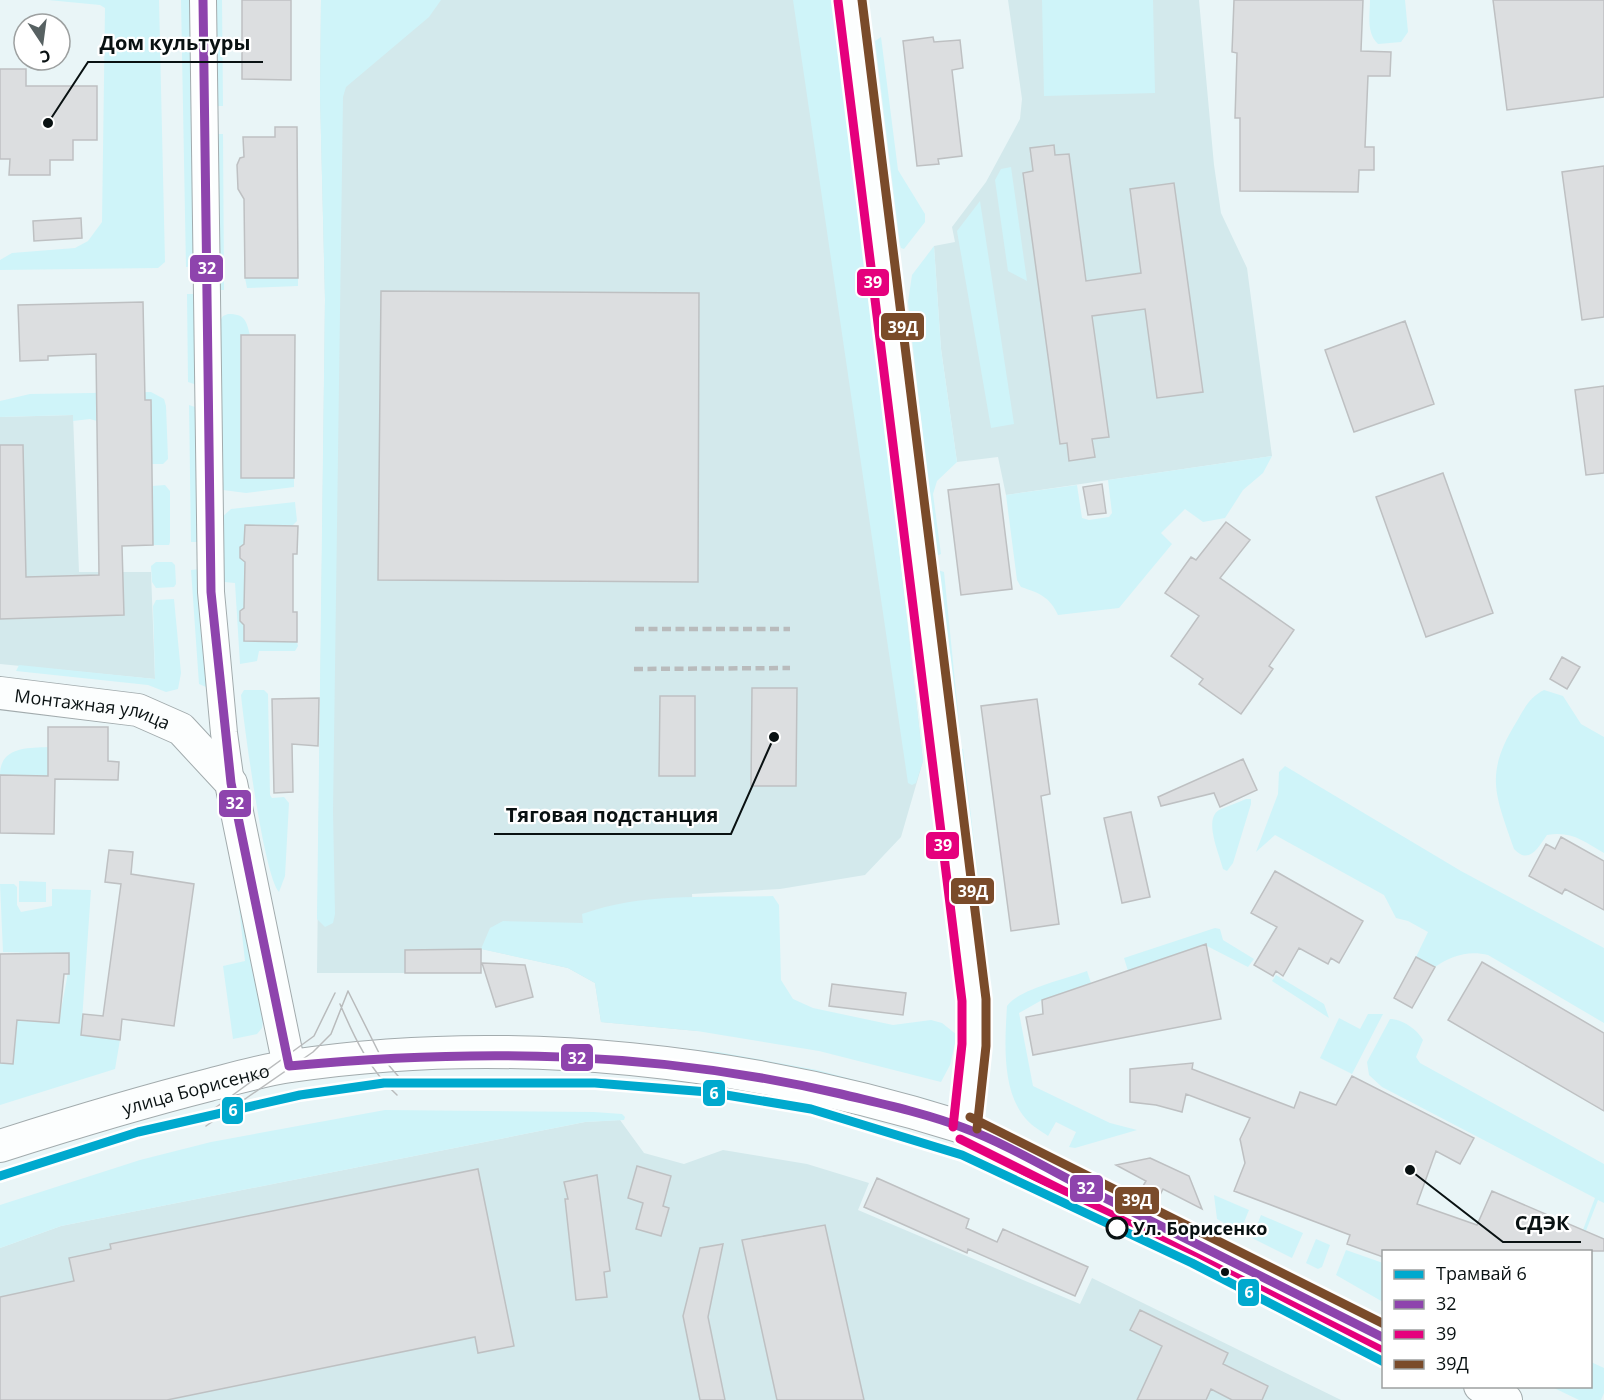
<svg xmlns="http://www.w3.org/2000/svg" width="1604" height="1400" font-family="'Open Sans',sans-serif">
<rect width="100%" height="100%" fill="#e9f5f7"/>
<path fill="#d3e9ec" d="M321 0H836L923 761 901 837 865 875 780 889 692 894 697 1031 601 1022 595 983 568 968 482 949 481 962 462 963V973H317L325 299 320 95Z
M1008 0H1199L1214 165 1221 213 1247 268 1272 456 1006 495 998 457 957 462 941 349 934 246 955 242 952 227 986 182 1020 119 1022 99Z
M73 415 79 572H151L155 679 0 664V417Z
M620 1120 644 1153 684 1164 723 1150 807 1164 869 1183 858 1210 1080 1304 1092 1278 1341 1400H0V1248L61 1226 585 1122Z"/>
<path fill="#cff4f9" d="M48 0H159L165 262 158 268 0 270V260L12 253 75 248 88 241 102 222 105 8 100 5Z
M181 0H190L195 266 186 267Z
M215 0H222L223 106H216Z
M321 0H441L429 17 346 87 343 97 333 811 335 914 333 923 325 927 317 919 325 299 320 95Z
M793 0H836L923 761 916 783 912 785 908 783Z
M1042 0H1153L1155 93 1044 96Z
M1370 0H1405L1408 32 1401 42 1378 44C1366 32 1370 16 1370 0Z
M881 37 898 170 925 214V222L904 249 901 248 900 245 875 41Z
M216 134H223L224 290H217Z
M1011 167 1027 281 1008 271 995 180 1001 169Z
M980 201 1014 424 991 428 957 231Z
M934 246 941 349 957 462 937 481 933 494 941 554 936 556 908 302 912 275Z
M245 278H298V286L247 288Z
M187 294H196L197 385 188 382Z
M228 314C245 314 246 320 250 335L241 477 294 478V487L246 493 223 490 220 321 223 316Z
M151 392 164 399 166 406 168 459 163 464H152L97 421 90 419 73 421V415L0 417V401L30 394Z
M189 405 198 408 200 542H191Z
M1272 456 1263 473 1243 490 1225 518 1203 522 1185 509 1161 533 1172 544 1119 608 1058 615C1049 596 1039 593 1021 587L1017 580 1006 495 1077 485 1082 518 1089 520 1109 517 1112 513 1108 480Z
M165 485 170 491V542L169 545H153L152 486Z
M295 502 297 521 292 526 245 525 244 544 240 547V558L245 562 244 608 240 621 244 625V641L297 642 298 646 295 651H259L257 661 240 664 235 583 224 582 222 579 221 518 231 509Z
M156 562H172L175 565 176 584 174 587 156 588 152 582 151 566Z
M200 569 209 684 206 687 199 684 191 570Z
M938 570 944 572 960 732H955L936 573Z
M174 599 181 673 178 689 166 692 148 685 16 671 19 665 155 679 153 606 156 600Z
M244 690H264L268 694 270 795 272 798 284 797 289 803 285 876 279 892C264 877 244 724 241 695Z
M1544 690 1563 696 1581 724 1604 737V853C1583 841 1572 831 1547 835 1538 848 1529 865 1514 849 1495 794 1484 774 1517 721 1525 707 1530 697 1544 690Z
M48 747V776L0 775C0 747 27 748 48 747Z
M957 747 963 749 991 984 984 987Z
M1285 766 1461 871 1604 948V1023L1488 955C1468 950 1451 956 1435 967L1416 957 1428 932 1408 921 1396 918 1384 895 1275 835 1256 852 1278 794 1279 772Z
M1246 799H1251V804L1233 863 1227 871 1223 869C1220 855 1203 820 1219 810 1227 806 1238 803 1246 799Z
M234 863 263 1021 262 1028 257 1034 233 1039 223 966 245 961Z
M19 881 46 882V902H19Z
M0 884H14L17 887V905L21 912 52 906V889L91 890 81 1035 120 1040 115 1069 0 1105V1061H13L17 1020 59 1023C62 999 69 978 69 954L3 952Z
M773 896 779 905 781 980 793 999 813 1008 893 1025 931 1020 942 1023 957 1035 950 1065 941 1082 819 1051 697 1031 601 1022 595 983 568 968 481 949 490 928 503 921 583 923 582 914C643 892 709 898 773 896Z
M1215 928 1220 929 1223 940 1254 959 1248 967 1205 945 1128 971 1124 958Z
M1087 971 1091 983 1042 1000 1019 1013 1033 1086 1110 1123 1137 1130 1075 1148 1069 1147 1076 1132 1056 1122 1048 1136C1041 1131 1032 1126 1026 1119 1001 1091 1005 1041 1007 1006 1019 989 1066 979 1087 971Z
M1276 975 1324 1004 1329 1018 1272 981Z
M1368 1014H1383L1352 1074 1320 1058 1339 1018 1360 1029Z
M1390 1019C1402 1019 1417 1029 1423 1040L1416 1057 1420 1063 1604 1164V1203L1598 1200 1578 1251H1575L1595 1198 1382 1087 1369 1075 1367 1062Z
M626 1043 718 1052 817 1070 935 1101 928 1104Z
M385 1110 594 1112 622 1114 625 1117 624 1120 585 1122 61 1226 0 1248V1205L140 1160 211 1142Z
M1214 1195 1249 1210 1240 1232 1217 1219Z
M1261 1215 1303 1233 1292 1258 1252 1238Z
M1316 1239 1330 1245 1322 1267 1318 1269 1306 1263Z
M1346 1250 1383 1263V1302L1336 1275Z
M1591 1362 1604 1368V1393L1601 1400H1579L1552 1387 1590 1386Z"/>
<path fill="#dcdee0" stroke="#bec0c2" stroke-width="1.5" d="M242 0H291V80L242 79Z
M1234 0H1363L1361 51 1391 52 1390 76H1368L1365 147H1374V170H1359L1358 192 1240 191V118H1235L1237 53 1232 52Z
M1493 0H1604V97L1507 110Z
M933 37 934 42 960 40 963 68 952 70 962 156 938 159 939 164 917 166 903 41Z
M0 69H26V86H97V140H73V160H50V175H9L10 159H0Z
M275 127H297L298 278H245L244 199 238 189 237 165 240 158 244 157 243 137H275Z
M1054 145 1055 155 1069 154 1086 281 1141 273 1130 189 1174 183 1203 392 1157 398 1145 309 1092 316 1109 437 1092 439 1095 457 1069 461 1067 443 1060 444 1023 173 1033 171 1030 148Z
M1604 166V317L1582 320 1562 172Z
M81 218 82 238 34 241 33 221Z
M381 291 699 293 698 582 378 580Z
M143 302 145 400H151L153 545 122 546 124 615 0 619V445H23L26 577 99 575 96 354 48 356V360L20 361 18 305Z
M1405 321 1434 404 1354 432 1325 350Z
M241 335H295L294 478H241Z
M1604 386V473L1586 475 1575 390Z
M1443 473 1493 613 1426 637 1376 497Z
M999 484 1012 589 961 595 948 490Z
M1102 484 1106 513 1088 515 1083 487Z
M1226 522 1250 540 1220 578 1294 630 1269 666 1273 669 1241 714 1199 684 1203 679 1171 656 1199 616 1165 593 1191 557 1196 560Z
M245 525 298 526 297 554H293V612H297V642L244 641V625L240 621V611L244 608 245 562 240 558V547L244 544Z
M1562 657 1580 667 1567 689 1550 679Z
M752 688H797L796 786H751Z
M660 696H695V776H659Z
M319 698 318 746 292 744 293 792 274 793 272 699Z
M1037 699 1050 794 1041 796 1059 924 1011 931 981 706Z
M48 727H108V761L119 762 118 780 55 779 54 834 0 833V775L48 776Z
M1243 759 1257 790 1220 807 1214 793 1161 806 1158 797Z
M1131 812 1150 897 1122 903 1104 818Z
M1561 837 1604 861V910L1565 889 1562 894 1529 876 1546 844 1555 849Z
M109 850 133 852 131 874 194 884 174 1026 122 1019 120 1040 81 1035 83 1014 103 1016 121 884 105 882Z
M1275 871 1363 921 1339 963 1331 958 1328 964 1299 948 1283 976 1276 971 1273 976 1254 965 1277 927 1251 913Z
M1206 944 1221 1019 1033 1055 1026 1017 1043 1014 1042 1000Z
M481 949V973H405V950Z
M69 953V974H64L59 1023 17 1020 13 1064 0 1063V954Z
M1416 957 1435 967 1412 1008 1394 998Z
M1482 962 1604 1033V1111L1448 1020Z
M482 963 525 965 533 997 496 1007Z
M832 984 906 993 903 1015 829 1006Z
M1193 1063 1192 1069 1294 1108 1300 1092 1336 1105 1352 1076 1474 1138 1460 1164 1436 1151 1417 1204 1477 1225 1492 1191 1604 1239V1251H1383V1257L1347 1244 1350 1235 1234 1191 1245 1163 1240 1139 1250 1118 1186 1094 1182 1112 1156 1105 1130 1102V1069Z
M1150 1158 1189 1176 1202 1209 1163 1189 1160 1195 1143 1186 1146 1181 1116 1165Z
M637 1166 671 1176 663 1206 669 1208 661 1236 636 1229 643 1203 628 1198Z
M478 1169 514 1346 478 1353 475 1337 167 1400H0V1297L74 1281 69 1258 111 1249 110 1244Z
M597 1175 610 1271 604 1272 607 1297 576 1300 565 1199H568L564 1182Z
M877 1178 969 1219 966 1228 997 1242 1003 1229 1088 1267 1075 1296 968 1249 967 1253 864 1207Z
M825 1225 864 1400H777L742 1240Z
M723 1244 708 1317 725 1400H700L683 1316 700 1248Z
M1140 1310 1228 1353 1223 1364 1268 1386 1262 1400H1232L1211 1389 1206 1400H1137L1162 1346 1130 1330Z"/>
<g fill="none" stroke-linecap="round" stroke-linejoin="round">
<defs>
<path id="minor" d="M203 0 211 592 224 733 231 783"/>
<g id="major">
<path d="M850 0 974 1000V1045L965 1128"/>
<path id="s1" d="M0 693 138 710 181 729 231 783 289 1066"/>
<path id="s2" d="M0 1146C69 1124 138 1103 209 1085 236 1078 263 1070 291 1066 515 1033 749 1060 965 1128L1384 1338"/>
<path d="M1480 1386 1506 1400"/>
</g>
</defs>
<use href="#minor" stroke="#a2abad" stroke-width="28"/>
<use href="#major" stroke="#a2abad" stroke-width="34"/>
<use href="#minor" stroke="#fcfefe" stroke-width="26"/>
<use href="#major" stroke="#fcfefe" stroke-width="32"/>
<path stroke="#b9bbbc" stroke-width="1.5" d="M348 991 380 1055 404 1083
M340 1004C354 1037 370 1071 397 1095
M204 1116 314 1036 335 993
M206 1126 313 1052 331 1034 348 991"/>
<path stroke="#b9bbbc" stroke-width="4.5" stroke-dasharray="9 4.5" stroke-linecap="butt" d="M635 629H790
M634 669 790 668"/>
<defs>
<path id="bus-1" d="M203 0 211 592 231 783 289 1066
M289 1066C479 1048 655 1051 841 1094 882 1104 925 1113 964 1128 1007 1144 1057 1174 1099 1195 1194 1243 1289 1290 1384 1338"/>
<path id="bus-2" d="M838 1 962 1001V1044L953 1127
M960 1139 1379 1349"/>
<path id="bus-3" d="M862 0 986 999V1046L977 1129
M970 1117 1384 1324"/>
</defs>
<use href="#bus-1" stroke="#fff" stroke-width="14"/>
<use href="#bus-2" stroke="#fff" stroke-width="14"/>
<use href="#bus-3" stroke="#fff" stroke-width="14"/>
<use href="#bus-1" stroke="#8e44ad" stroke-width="9"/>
<use href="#bus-2" stroke="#e5007d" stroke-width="9"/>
<use href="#bus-3" stroke="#7a4b2a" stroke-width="9"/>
<defs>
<path id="tram-1" d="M0 1176 138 1132 300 1095 384 1083H595L708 1092 811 1109 962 1155 1192 1263 1384 1362"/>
</defs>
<use href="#tram-1" stroke="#fff" stroke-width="14"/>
<use href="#tram-1" stroke="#00a9ce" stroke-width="9"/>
</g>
<circle fill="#fff" stroke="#091112" stroke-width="3" cx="1117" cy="1228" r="10"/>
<circle fill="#091112" stroke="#fff" stroke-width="2" cx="1225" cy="1272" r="5"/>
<g text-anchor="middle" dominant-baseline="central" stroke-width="4.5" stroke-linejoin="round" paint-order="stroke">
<g font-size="18" fill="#091112" stroke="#fff">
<text stroke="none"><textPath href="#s1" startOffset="94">Монтажная улица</textPath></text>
<text stroke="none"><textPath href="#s2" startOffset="204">улица Борисенко</textPath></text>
</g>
<g font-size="18" font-weight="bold" fill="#091112" stroke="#fff" text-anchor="start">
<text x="1133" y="1228">Ул. Борисенко</text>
</g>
</g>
<path fill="none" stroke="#091112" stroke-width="2" d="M48 123L88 62H263M774 737L731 834H494M1410 1170L1503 1242H1581"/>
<g fill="#091112" stroke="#fff" stroke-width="2">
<circle cx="48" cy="123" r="6"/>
<circle cx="774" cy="737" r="6"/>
<circle cx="1410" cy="1170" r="6"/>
</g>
<g font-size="20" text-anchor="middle" font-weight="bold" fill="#091112" stroke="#fff" stroke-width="4.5" stroke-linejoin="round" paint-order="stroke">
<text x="175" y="50">Дом культуры</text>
<text x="612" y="822">Тяговая подстанция</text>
<text x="1542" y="1230">СДЭК</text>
</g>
<g stroke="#fff" stroke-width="2">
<rect x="189" y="254" width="35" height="29" rx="6" fill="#8e44ad"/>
<rect x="856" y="268" width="34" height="29" rx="6" fill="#e5007d"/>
<rect x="880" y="312" width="45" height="29" rx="6" fill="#7a4b2a"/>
<rect x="218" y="789" width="34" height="29" rx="6" fill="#8e44ad"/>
<rect x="925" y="831" width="35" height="29" rx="6" fill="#e5007d"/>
<rect x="950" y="877" width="45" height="28" rx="6" fill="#7a4b2a"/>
<rect x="560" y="1043" width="34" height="29" rx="6" fill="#8e44ad"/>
<rect x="702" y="1079" width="24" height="28" rx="6" fill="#00a9ce"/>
<rect x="221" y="1096" width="23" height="29" rx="6" fill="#00a9ce"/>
<rect x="1069" y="1174" width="35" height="29" rx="6" fill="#8e44ad"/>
<rect x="1114" y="1186" width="46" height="29" rx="6" fill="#7a4b2a"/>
<rect x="1237" y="1278" width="23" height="29" rx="6" fill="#00a9ce"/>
</g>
<g font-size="16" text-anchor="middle" font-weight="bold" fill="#fff">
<text x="207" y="274">32</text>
<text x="873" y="288">39</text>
<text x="903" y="333">39Д</text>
<text x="235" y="809">32</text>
<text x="943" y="851">39</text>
<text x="973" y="897">39Д</text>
<text x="577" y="1064">32</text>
<text x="714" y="1099">6</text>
<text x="233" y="1116">6</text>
<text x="1086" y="1194">32</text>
<text x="1137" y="1206">39Д</text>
<text x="1249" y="1298">6</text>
</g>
<rect x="1382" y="1250" width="210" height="138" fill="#ffffff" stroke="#9da0a0" stroke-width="1.5"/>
<rect x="1394" y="1270" width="30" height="9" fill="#00a9ce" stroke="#9da0a0" stroke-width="1.5"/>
<text x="1436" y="1280" font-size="18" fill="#091112">Трамвай 6</text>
<rect x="1394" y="1300" width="30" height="9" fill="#8e44ad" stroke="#9da0a0" stroke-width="1.5"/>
<text x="1436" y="1310" font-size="18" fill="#091112">32</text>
<rect x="1394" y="1330" width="30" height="9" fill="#e5007d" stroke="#9da0a0" stroke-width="1.5"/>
<text x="1436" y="1340" font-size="18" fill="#091112">39</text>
<rect x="1394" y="1360" width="30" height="9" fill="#7a4b2a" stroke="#9da0a0" stroke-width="1.5"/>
<text x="1436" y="1370" font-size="18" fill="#091112">39Д</text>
<g transform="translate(42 42) rotate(167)"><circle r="28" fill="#ffffff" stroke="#9da0a0" stroke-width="1.5"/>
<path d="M0-4.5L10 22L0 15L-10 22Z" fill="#576162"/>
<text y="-9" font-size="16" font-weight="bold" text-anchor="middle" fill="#091112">С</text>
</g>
</svg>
